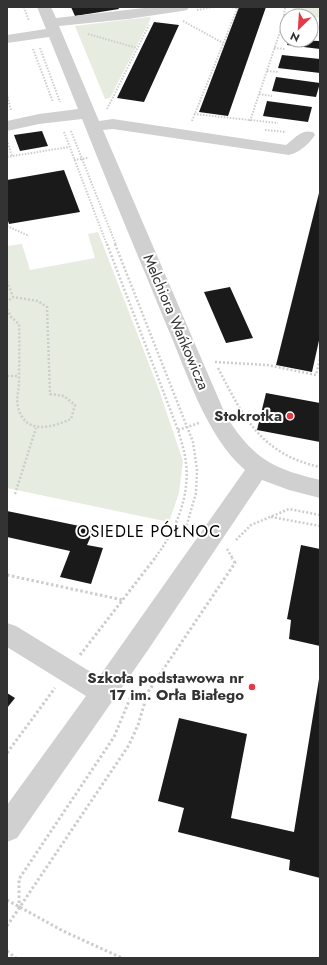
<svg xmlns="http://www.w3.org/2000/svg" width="327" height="965" font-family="Jost,sans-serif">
<rect width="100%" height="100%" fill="#fff"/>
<path fill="#e6ecdf" d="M293 7H320V18L311 17V16L291 15Z
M149 17 151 18 110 98 105 99 75 26Z
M98 232 159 390 183 461 179 493 169 522 7 488V246L22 244 30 270 95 258 88 234Z"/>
<path fill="#1a1a1a" d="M71 7H118L119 9 75 16Z
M239 7H266L228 116 199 112Z
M154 22 179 25 144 102 117 98Z
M289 40 320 41V49L287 45Z
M282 55 320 59V73L278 68Z
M276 77 320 83 316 97 272 91Z
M267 101 312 107 308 122 263 116Z
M42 131 48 146 20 151 14 135Z
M64 170 80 212 9 224 7 218V180Z
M320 189V336L312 372 276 365Z
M230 287 253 338 226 343 204 292Z
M266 393 320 403V442L257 430Z
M7 511 94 529 87 545 103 548 91 584 60 577 70 551 7 537Z
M301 545 320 549V646L289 639 291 620 287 619Z
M319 679 320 878 289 870 290 860 178 832 184 808 158 801 179 718 247 734 231 818 294 832Z
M7 693 15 698 7 708Z"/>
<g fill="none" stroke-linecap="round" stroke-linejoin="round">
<path stroke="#cdcdcd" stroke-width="2" stroke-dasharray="1.5 1.5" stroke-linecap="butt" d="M24 7 29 21
M229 7 237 8
M197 10 213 7
M283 16 287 17
M183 21 223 43
M311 32 320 37
M88 34 137 48
M40 48 60 102
M274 48 286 49
M33 49 53 102
M267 71 279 72
M7 94 11 111
M259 94 272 96
M107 109 149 25
M194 114 278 123
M192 121 238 7
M250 121 283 23 285 7
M265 130 286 132
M71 131 116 245
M64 132 107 245
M7 140 12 156
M7 157 69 147
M74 160 88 158
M7 226 29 236"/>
<path stroke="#cdcdcd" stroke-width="2.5" stroke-dasharray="2 2" stroke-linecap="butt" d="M107 244 178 430C181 441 185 452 186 463 190 498 175 532 154 559
M115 244 193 442 197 470 196 493 185 531
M7 281 13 297 7 302
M7 309 11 317 19 324C20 344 19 363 19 382 19 390 16 399 18 407 25 435 51 428 71 419L75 405 64 396 50 394 47 307 38 301 13 297
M215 362 267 365 316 375 320 359
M218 368C244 418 261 454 320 467
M7 376H19
M178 430 199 423
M15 494 36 428
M271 517 320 526
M236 540 251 525 289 509 320 515
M227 549 233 559"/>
<path stroke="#cdcdcd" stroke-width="3" stroke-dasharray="2.5 2.5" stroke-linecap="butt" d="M7 575 123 600
M80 655 155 558
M7 753 55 688
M7 900 63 931 122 958
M19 908V879L114 737 134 689
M7 926 129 745 138 725 148 692 235 563 232 558
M7 951 16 958"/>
<path fill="#d0d0d0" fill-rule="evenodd" d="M37 7H51L56 18 153 7H189L187 10 182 11 128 19 59 26 99 121 113 119 286 145C295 138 301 129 313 132L315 135C309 144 300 152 289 155L113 129 103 130 226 416C254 459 271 468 320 480V498L289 490 262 480 148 650 17 838 7 842V805L86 696 7 647V623L16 626 99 677 245 470C205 435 187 372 166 324 138 256 109 187 82 119L39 124 7 131V121L39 114 78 109 49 37 7 43V35L46 29Z"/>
</g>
<g fill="#e63946" stroke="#fff" stroke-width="1.5">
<circle cx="290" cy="416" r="4"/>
<circle cx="252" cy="687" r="4"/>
</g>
<g text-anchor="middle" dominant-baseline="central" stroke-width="4" stroke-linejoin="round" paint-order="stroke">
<g font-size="15" fill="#333" stroke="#fff">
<text transform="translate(176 322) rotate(67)">Melchiora Wańkowicza</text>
</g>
<g font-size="15" font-weight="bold" fill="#333" stroke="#fff" text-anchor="end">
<text x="282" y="416">Stokrotka</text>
<text x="244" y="678">Szkoła podstawowa nr<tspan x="244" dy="17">17 im. Orła Białego</tspan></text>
</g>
<g font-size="16" letter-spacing="1" fill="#000" stroke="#fff">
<text x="149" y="531">OSIEDLE PÓŁNOC</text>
</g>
</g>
<rect width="327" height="965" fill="none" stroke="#333333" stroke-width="16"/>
<g transform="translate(299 28) rotate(205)"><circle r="19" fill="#ffffff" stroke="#adadad"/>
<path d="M0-3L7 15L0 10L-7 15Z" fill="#e63946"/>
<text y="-6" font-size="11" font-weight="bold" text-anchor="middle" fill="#333333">N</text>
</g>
</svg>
